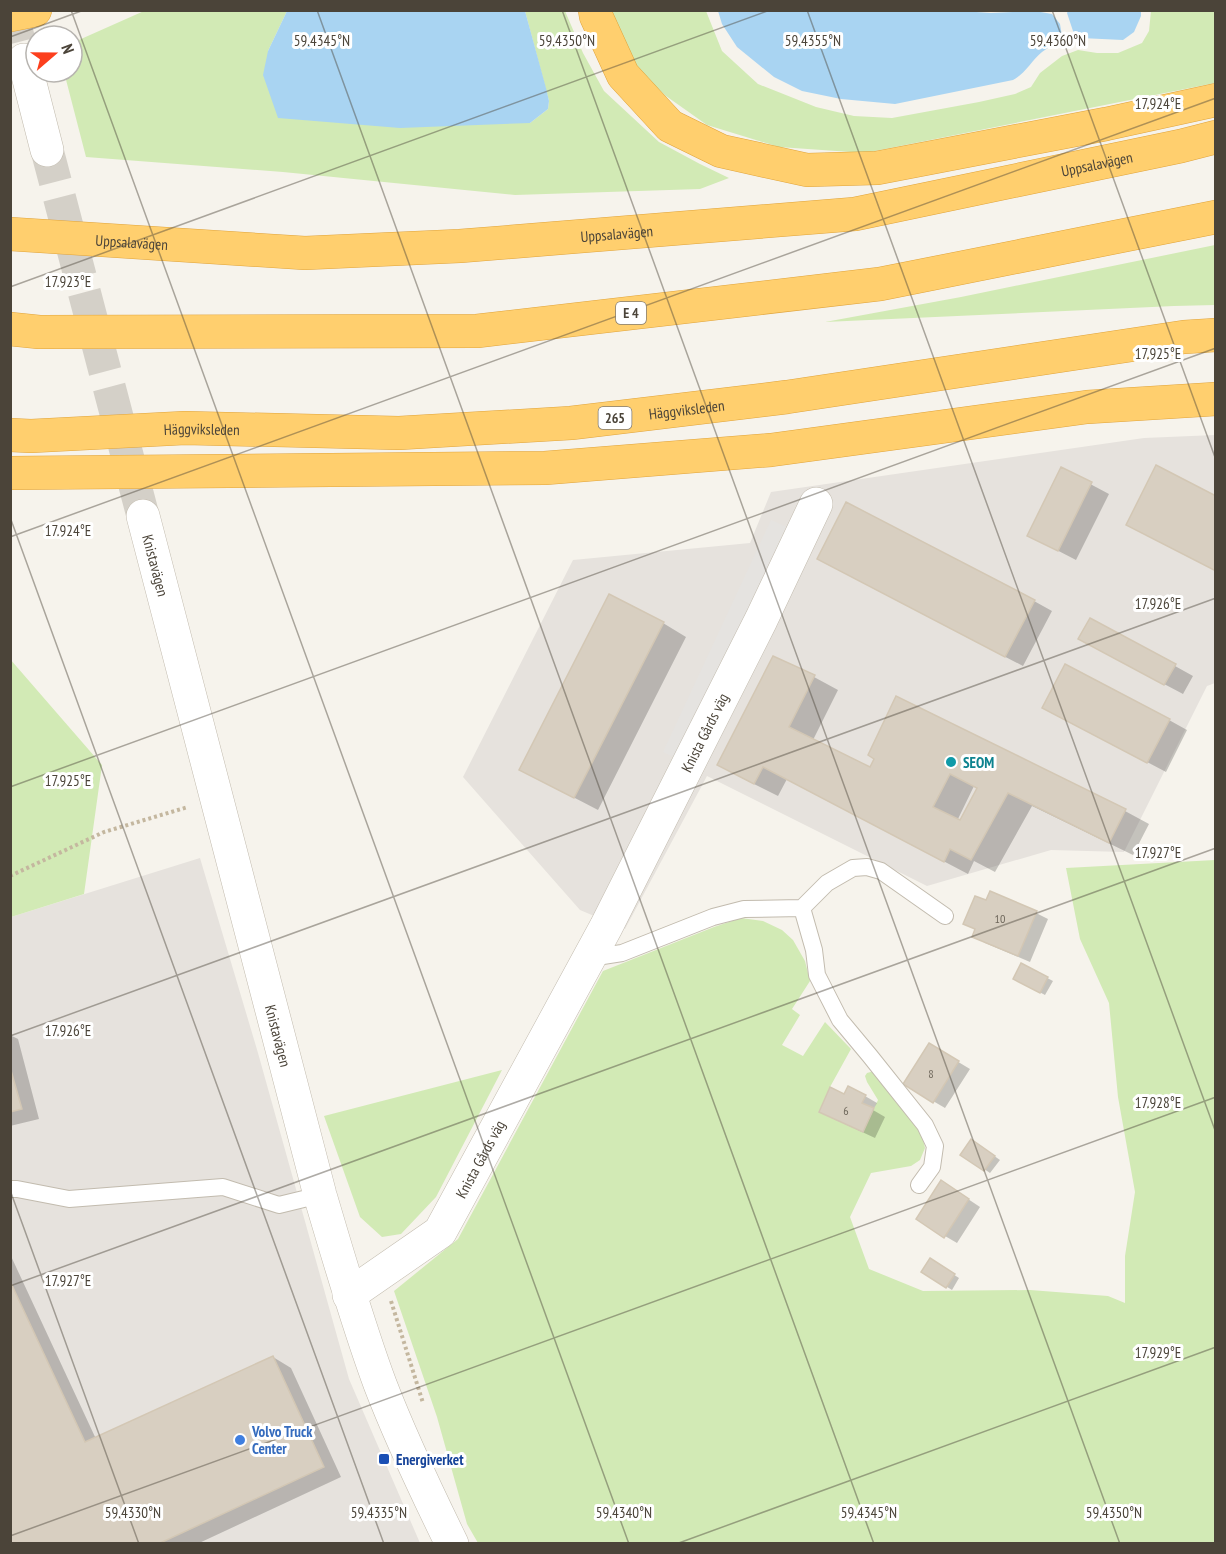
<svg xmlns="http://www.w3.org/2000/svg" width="1226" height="1554" font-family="'PT Sans Narrow',sans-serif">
<rect width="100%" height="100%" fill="#f6f3ec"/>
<path fill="#e6e2dd" d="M1215 435V683L1207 686 1124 852 1051 850 927 886 707 776 625 929 580 910 463 777 573 560 750 543 771 492 1144 438Z
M200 858 258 1053 349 1379 420 1543 11 1544V917Z"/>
<path fill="#d2eab5" d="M144 11H287L268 51 530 123 548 109 549 101 525 11H565L583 53 604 91 659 142 700 164 729 178 700 189 515 195 283 172 86 157 64 72H72V43Z
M608 11H706L722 51 758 84 816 107 854 116 892 118 979 102 1015 94 1031 87 1040 73 1062 56 1078 50 1097 53H1118L1142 43 1149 31 1151 11H1215V83L865 153 779 147 707 125 666 96 636 69Z
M1215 245V305L1174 306 825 322 961 297Z
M10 659 102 765 84 894 11 917Z
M1215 860V1543H478L467 1524 437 1417 394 1291 458 1239 603 971 714 927 741 918 763 921 782 930 793 940 805 961 810 981 792 1009 800 1015 782 1045 803 1056 825 1022 851 1049 830 1087 819 1112 863 1132 878 1100 867 1082 865 1076 867 1073 874 1071 922 1134 925 1148 920 1160 911 1166 871 1173 850 1217 869 1269 923 1291 1030 1290 1108 1296 1125 1303V1256L1135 1192 1118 1097 1109 1003 1080 939 1066 868Z
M502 1070 436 1197 401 1234 382 1237 360 1217 324 1116Z"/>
<path fill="#e5e3e0" d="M771 520 791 529 683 761 663 752Z"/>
<path fill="#a9d4f2" d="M947 10 991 13 1035 11 1052 14 1060 24 1062 36C1057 44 1050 46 1042 52 1032 60 1025 74 1013 80L895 104 841 99 802 91 774 77 737 47 722 24 718 11Z
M287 11H525L546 88 549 101 548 109 530 123 400 128 278 118 263 75 268 51Z
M1068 11H1141V16L1134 32 1123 40 1081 38 1074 34 1067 13Z"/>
<path fill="#0003" fill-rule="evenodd" d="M1062 469 1109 494 1076 560 1047 545Z
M837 569 1034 601 1052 611 1023 666Z
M663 623 686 637 598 810 521 770Z
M1098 649 1175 666 1193 676 1183 694Z
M774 658 814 677 838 690 813 740 871 769 876 758 897 698 1125 811 1149 824 1133 855 1032 806 995 872 974 861 968 874 787 779 778 796 742 778ZM974 786 978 788 961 822 957 821Z
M1062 717 1169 720 1187 730 1166 772Z
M1036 913 1048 919 1030 962 985 943 974 936 976 930 965 923Z
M1022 965 1053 981 1045 995 1015 979Z
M10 1035 18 1039 39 1119 10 1126Z
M930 1045 970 1069 945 1108 933 1101Z
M845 1096H865L877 1103 873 1110 885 1117 875 1138 832 1118Z
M977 1144 1000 1160 990 1173 962 1154Z
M953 1189 980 1207 957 1243 945 1236Z
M10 1254 96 1439 273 1357 291 1368 341 1477 197 1544H10Z
M931 1260 959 1278 952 1290 923 1272Z"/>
<path fill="#d8cfc1" stroke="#d3c7b4" stroke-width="1.5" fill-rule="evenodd" d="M1156 465 1216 496V571L1126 525Z
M1061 467 1092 482 1058 551 1027 536Z
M846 502 1035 600 1005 657 817 559Z
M609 594 664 622 574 798 519 770Z
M1090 618 1176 664 1164 685 1078 639Z
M773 656 815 675 789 727 870 767 874 759 868 755 896 696 1126 809 1109 843 1008 793 971 860 950 849 944 862 763 767 754 784 717 765ZM950 774 977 788 960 820 933 807Z
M1065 664 1170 719 1147 763 1042 708Z
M990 891 1037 911 1018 956 972 937 975 929 963 924 975 896 986 900Z
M1021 963 1048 977 1040 993 1013 979Z
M929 1043 959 1061 933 1103 903 1084Z
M10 1067 22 1109 10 1112Z
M848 1086 866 1095 862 1103 874 1108 863 1132 819 1112 830 1087 844 1094Z
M971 1139 995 1156 984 1171 960 1155Z
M941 1180 969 1199 944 1238 916 1219Z
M930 1258 955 1274 946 1288 921 1272Z
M10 1281 85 1442 273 1356 324 1467 158 1544H10Z"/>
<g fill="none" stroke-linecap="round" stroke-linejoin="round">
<path stroke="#d4d0c8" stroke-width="33" stroke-dasharray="33 16" stroke-linecap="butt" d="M11 10 24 60
M47 150 143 516"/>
<defs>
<path id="lane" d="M802 908 814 950 817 975 840 1020 870 1056 925 1125 935 1146 932 1167 919 1185
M590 958 622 953 713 917 744 909 802 908 827 883 853 868 867 867 881 871 945 916
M10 1189H17L69 1199 223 1187 279 1205 320 1195"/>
<g id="street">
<path d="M24 60 47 150"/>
<path id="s1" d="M143 516 320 1195C339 1259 357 1322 380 1384 401 1439 426 1491 452 1544"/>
<path id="s2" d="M349 1295 440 1232 606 927 761 620 816 504"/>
</g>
<g id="highway">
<path d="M595 10 596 16 623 75 670 126 721 151 807 170 877 168 1106 124 1216 100"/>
<path d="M10 15 35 10"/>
<path id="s3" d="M10 234 305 253 460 246 855 214 1181 146 1216 137"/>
<path d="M10 329 39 332 477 331 880 284 1216 217"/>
<path id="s4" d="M10 435 31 436 185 428 399 433 571 423 787 397 1184 337 1216 335"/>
<path d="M10 473 545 468 771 450 1087 407 1216 399"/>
</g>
</defs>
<use href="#lane" stroke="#c2bbae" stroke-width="18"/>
<use href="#street" stroke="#c2bbae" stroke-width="34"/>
<use href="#highway" stroke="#e0a43c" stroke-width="34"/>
<path stroke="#c4b79f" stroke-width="4" stroke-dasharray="3 3" stroke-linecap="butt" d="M10 876 104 832 188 807
M391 1301 423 1403"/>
<use href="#lane" stroke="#fff" stroke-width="16"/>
<use href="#street" stroke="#fff" stroke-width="33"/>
<use href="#highway" stroke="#ffcf6e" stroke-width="33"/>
</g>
<path fill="none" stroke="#4b4439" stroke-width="1.5" stroke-opacity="0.45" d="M71 10 629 1544M317 10 874 1544M562 10 1120 1544M807 10 1216 1133M1052 10 1216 460M10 37 84 10M10 287 770 10M10 517 384 1544M10 537 1216 98M10 787 1216 348M10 1036 1216 598M10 1190 139 1544M10 1286 1216 848M10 1536 1216 1097M676 1544 1216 1347"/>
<circle fill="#0f9aa8" stroke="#fff" stroke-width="2" cx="951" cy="762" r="6"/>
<circle fill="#3f7fe0" stroke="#fff" stroke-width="2" cx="240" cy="1440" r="6"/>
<rect fill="#1a4fb4" stroke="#fff" stroke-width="2" x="378" y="1453" width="12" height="12" rx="3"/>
<g text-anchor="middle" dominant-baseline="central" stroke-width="6" stroke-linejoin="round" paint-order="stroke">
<g font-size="12" fill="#6e675b">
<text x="1000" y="918">10</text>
<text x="931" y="1073">8</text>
<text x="846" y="1110">6</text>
</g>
<g fill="#fff" stroke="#817c74" stroke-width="1.5">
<rect x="616" y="302" width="30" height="22" rx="4.5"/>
<rect x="598.5" y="407" width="33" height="22" rx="4.5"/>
</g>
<g font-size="14" font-weight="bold" fill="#4b4439">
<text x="631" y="313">E 4</text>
<text x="615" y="418">265</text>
</g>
<g font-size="15" fill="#4b4439" stroke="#fff">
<text stroke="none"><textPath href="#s3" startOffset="1094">Uppsalavägen</textPath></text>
<text stroke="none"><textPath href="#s3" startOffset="608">Uppsalavägen</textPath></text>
<text stroke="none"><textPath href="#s3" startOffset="122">Uppsalavägen</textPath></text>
<text stroke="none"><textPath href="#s4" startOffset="678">Häggviksleden</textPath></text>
<text stroke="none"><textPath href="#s4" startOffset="192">Häggviksleden</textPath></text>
<text stroke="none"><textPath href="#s1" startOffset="51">Knistavägen</textPath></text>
<text stroke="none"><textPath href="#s2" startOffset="676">Knista Gårds väg</textPath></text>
<text stroke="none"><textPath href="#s1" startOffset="537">Knistavägen</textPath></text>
<text stroke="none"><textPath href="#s2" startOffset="194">Knista Gårds väg</textPath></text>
</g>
<g font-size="15" font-weight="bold" fill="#0d838f" stroke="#fff" text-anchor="start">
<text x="963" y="762">SEOM</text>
</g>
<g font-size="15" font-weight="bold" fill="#366cbe" stroke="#fff" text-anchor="start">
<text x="252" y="1431">Volvo Truck<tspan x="252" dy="17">Center</tspan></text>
</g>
<g font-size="15" font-weight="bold" fill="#164399" stroke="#fff" text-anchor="start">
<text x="396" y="1459">Energiverket</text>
</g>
</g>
<g font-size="15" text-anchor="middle" fill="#4b4439" stroke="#fff" stroke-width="6" stroke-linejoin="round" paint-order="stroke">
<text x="813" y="46">59.4355°N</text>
<text x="322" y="46">59.4345°N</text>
<text x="567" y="46">59.4350°N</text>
<text x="1058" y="46">59.4360°N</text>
<text x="1158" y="109">17.924°E</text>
<text x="68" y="287">17.923°E</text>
<text x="1158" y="359">17.925°E</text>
<text x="68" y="536">17.924°E</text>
<text x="1158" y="609">17.926°E</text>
<text x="68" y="786">17.925°E</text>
<text x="1158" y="858">17.927°E</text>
<text x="68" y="1036">17.926°E</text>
<text x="1158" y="1108">17.928°E</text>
<text x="68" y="1286">17.927°E</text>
<text x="1158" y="1358">17.929°E</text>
<text x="133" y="1518">59.4330°N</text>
<text x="379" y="1518">59.4335°N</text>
<text x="624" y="1518">59.4340°N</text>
<text x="869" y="1518">59.4345°N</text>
<text x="1114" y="1518">59.4350°N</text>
</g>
<rect width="1226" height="1554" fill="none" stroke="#4b4439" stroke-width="24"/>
<g transform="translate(54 54) rotate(70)"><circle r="28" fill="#ffffff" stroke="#b7b4b0" stroke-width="1.5"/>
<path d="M0-4.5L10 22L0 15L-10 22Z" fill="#fc3f1d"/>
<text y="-9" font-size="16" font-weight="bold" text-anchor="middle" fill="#4b4439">N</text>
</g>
</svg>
